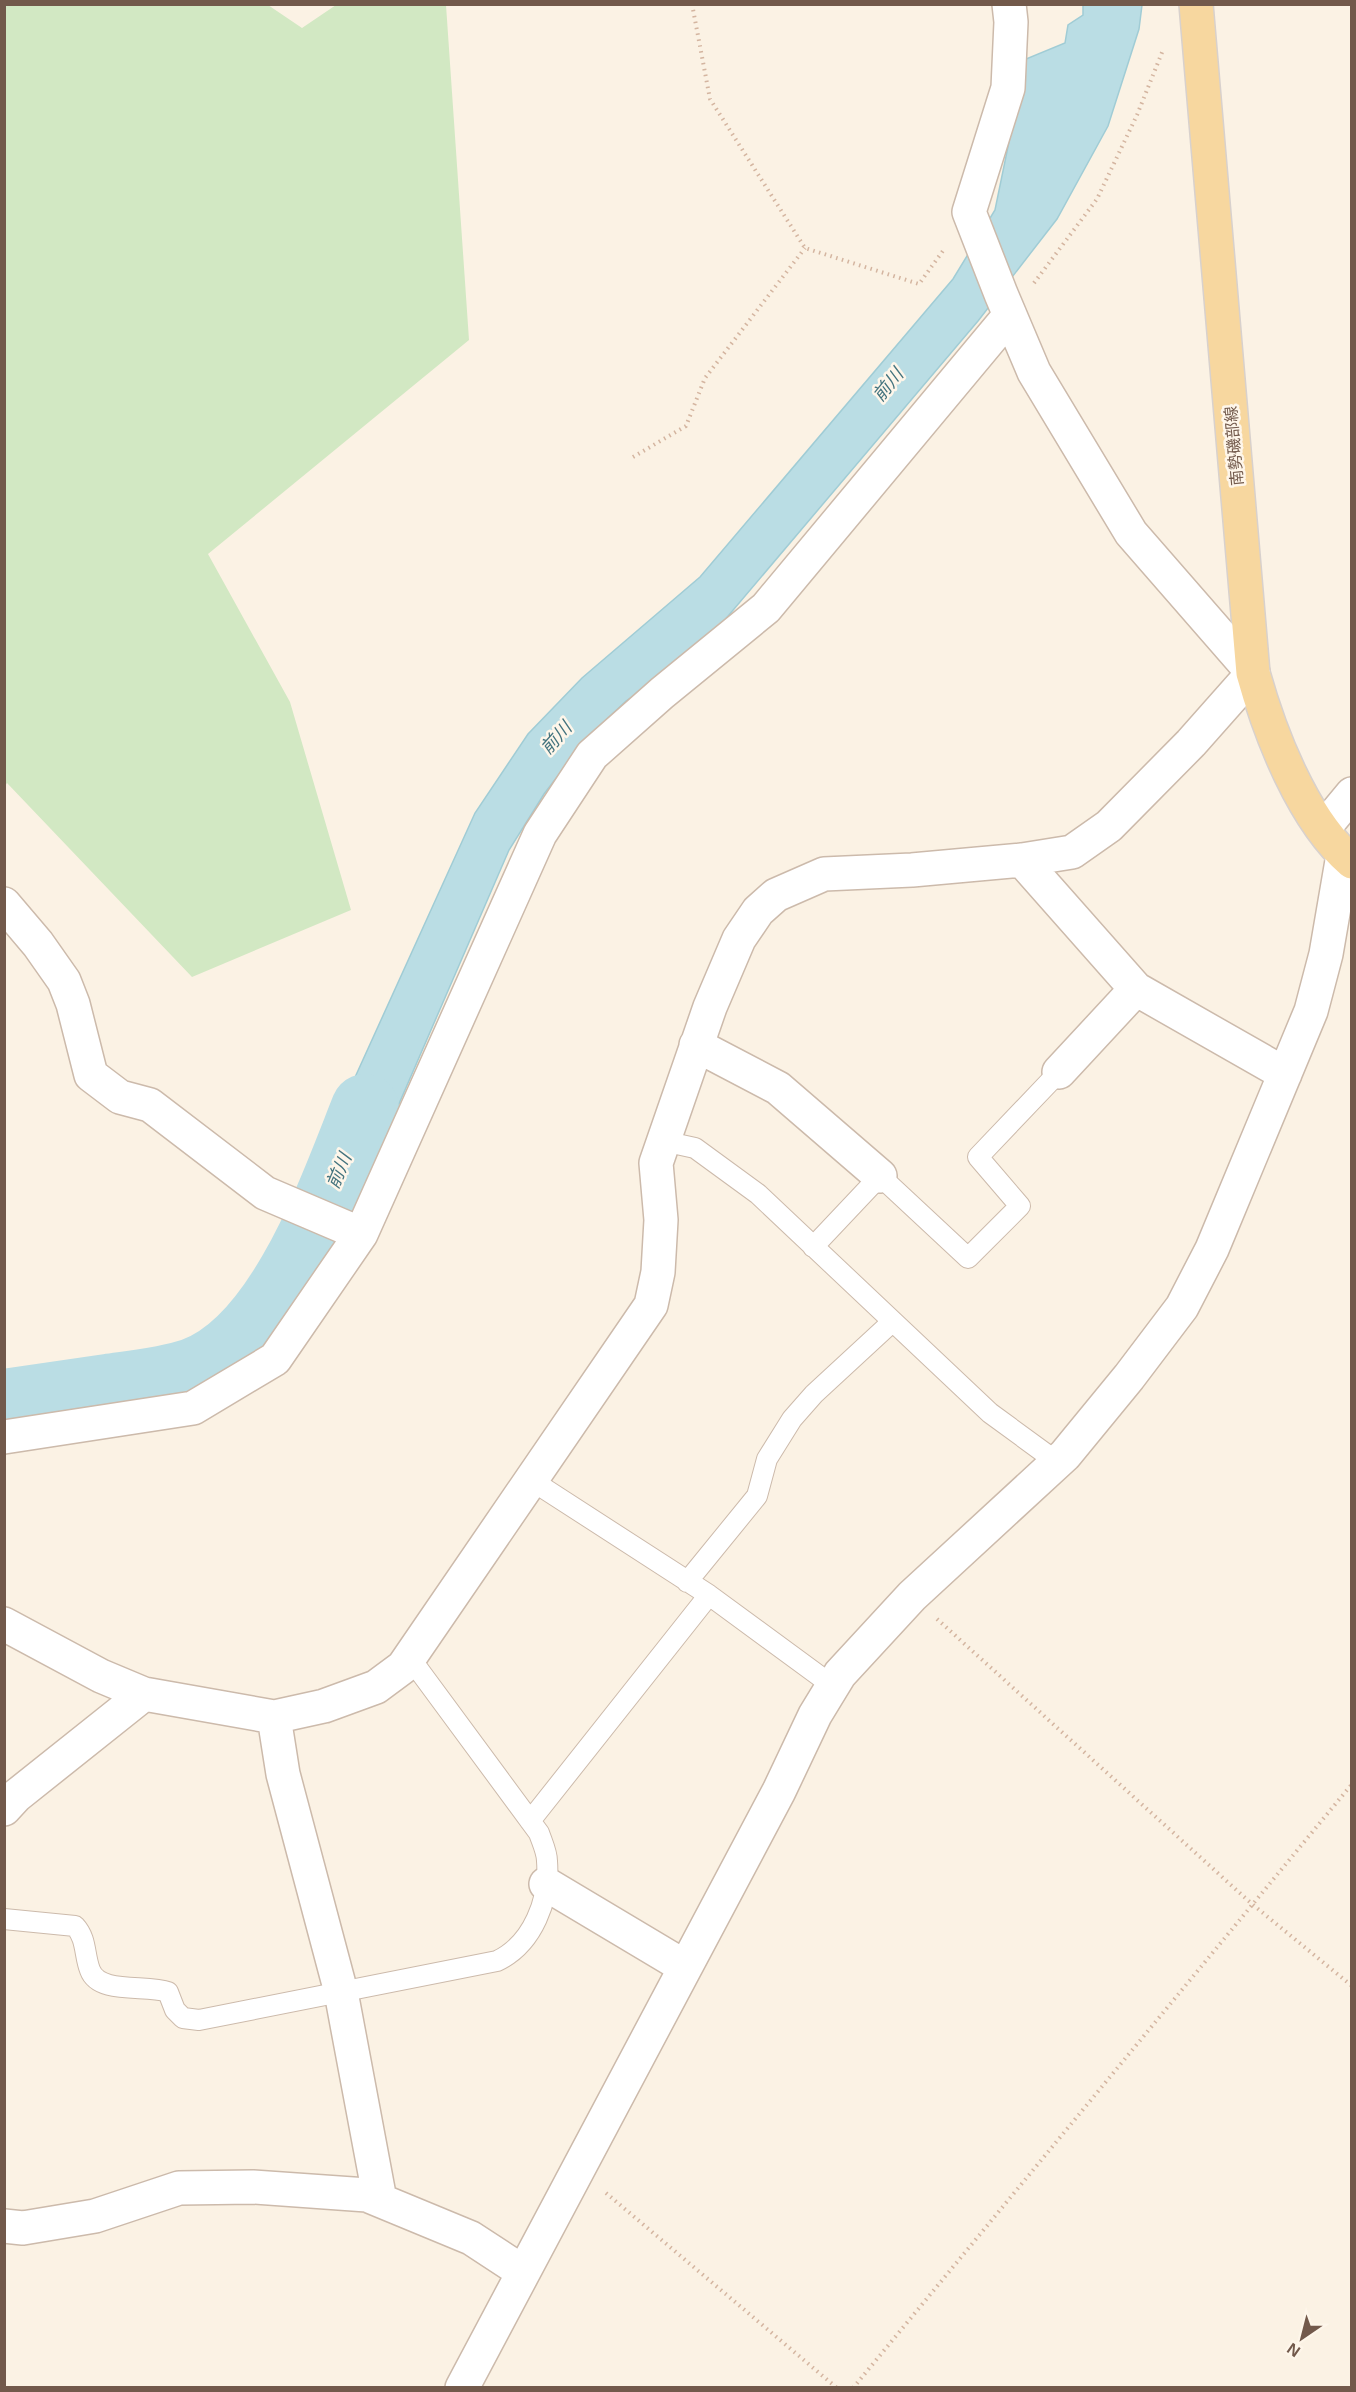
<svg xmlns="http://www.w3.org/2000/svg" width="1356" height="2392" font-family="Helvetica,'Noto Sans JP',sans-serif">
<rect width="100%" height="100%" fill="#fbf2e4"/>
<path fill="#d2e8c3" d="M5 4 268 5 302 28 336 5H446L469 340 208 554 290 702 351 910 192 977 7 783 5 786Z"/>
<path fill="#badde4" stroke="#a0ccd5" stroke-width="1.5" d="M1083 5H1142L1139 29 1108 126 1057 219 978 321 712 635 674 668 626 701 586 739 544 794 509 850 356 1203 307 1183 475 813 528 734 582 678 700 577 953 279 995 210 1026 59 1065 43 1068 25 1083 15Z"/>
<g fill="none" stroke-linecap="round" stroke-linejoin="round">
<path stroke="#badde4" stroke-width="68" d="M4 1403C39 1398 74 1393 108 1388 136 1384 166 1381 193 1372 281 1340 333 1188 365 1108"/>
<defs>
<path id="lane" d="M663 1141 695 1148 758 1194 990 1413 1057 1462
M813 1247 880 1176 968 1258 1020 1206 978 1157 1059 1072
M531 1480 709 1595 833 1686
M687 1582 757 1496 767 1459 792 1419 814 1394 892 1322
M530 1821 709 1595
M4 1919 75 1926C87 1939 84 1955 90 1970 99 1995 147 1984 168 1992L175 2010 183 2018 199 2020 497 1961C533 1944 550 1899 547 1861 547 1852 542 1842 539 1833L410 1658"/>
<path id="street" d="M1323 829 1352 794
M1022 860 1136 989 1285 1074
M4 904 38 944 64 981 73 1004 91 1075 120 1097 150 1105 265 1193 361 1234
M696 1045 778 1088 880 1176
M1059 1072 1136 989
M4 1437 193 1408 275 1359 361 1234 540 834 592 755 662 693 766 608 1010 315
M4 1624 101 1676 144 1694 274 1717 324 1706 376 1687 403 1667 651 1305 658 1272 661 1220 656 1163 710 1007 739 939 758 911 776 895 824 874 912 870 1022 860 1072 852 1109 826 1191 743 1253 673 1131 533 1034 372 1001 294 969 212 1008 88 1011 22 1009 4
M274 1717 283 1774 341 1992 380 2200
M4 1809 16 1796 144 1694
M546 1884 685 1967
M4 2226 23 2228 95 2216 179 2188 253 2187 367 2195 471 2238 523 2272
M462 2388 779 1791 815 1715 840 1674 912 1596 1065 1455 1129 1377 1182 1307 1212 1249 1311 1011 1326 954 1343 855"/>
<path id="primary" d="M1196 4 1253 673C1270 734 1303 820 1352 862"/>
</defs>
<use href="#lane" stroke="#ccbaab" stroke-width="22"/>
<use href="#street" stroke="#ccbaab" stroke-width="36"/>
<use href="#primary" stroke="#d8d1cd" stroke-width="36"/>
<path stroke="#d4b5a0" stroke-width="4" stroke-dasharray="1.5 4.5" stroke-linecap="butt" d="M692 4 710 99 805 248 919 284 945 248
M1034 283 1097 199 1137 115 1163 50
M633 457 686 426 705 378 805 248
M937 1619 1252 1904 1352 1986
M606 2193 837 2388
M853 2388 1352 1784"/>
<use href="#lane" stroke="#fff" stroke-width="20"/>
<use href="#street" stroke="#fff" stroke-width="33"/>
<use href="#primary" stroke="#f7d79f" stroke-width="33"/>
</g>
<g text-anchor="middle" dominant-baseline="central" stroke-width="5" stroke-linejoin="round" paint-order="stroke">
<g font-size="16" fill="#72594b" stroke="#fef6ea">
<text transform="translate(1234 446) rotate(-95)">南勢磯部線</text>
</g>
<g font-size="18" font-style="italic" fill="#43737e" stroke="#fef6ea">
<text transform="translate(888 385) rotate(-51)">前川</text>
<text transform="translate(556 738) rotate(-48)">前川</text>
<text transform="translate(339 1171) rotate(-67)">前川</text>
</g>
</g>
<rect width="1356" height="2392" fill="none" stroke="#72594b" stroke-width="12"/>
<g transform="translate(1302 2338) rotate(215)" stroke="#fef6ea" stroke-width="4.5" paint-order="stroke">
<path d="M0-4.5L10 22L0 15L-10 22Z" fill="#72594b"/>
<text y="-9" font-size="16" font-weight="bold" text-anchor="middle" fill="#72594b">N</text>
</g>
</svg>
